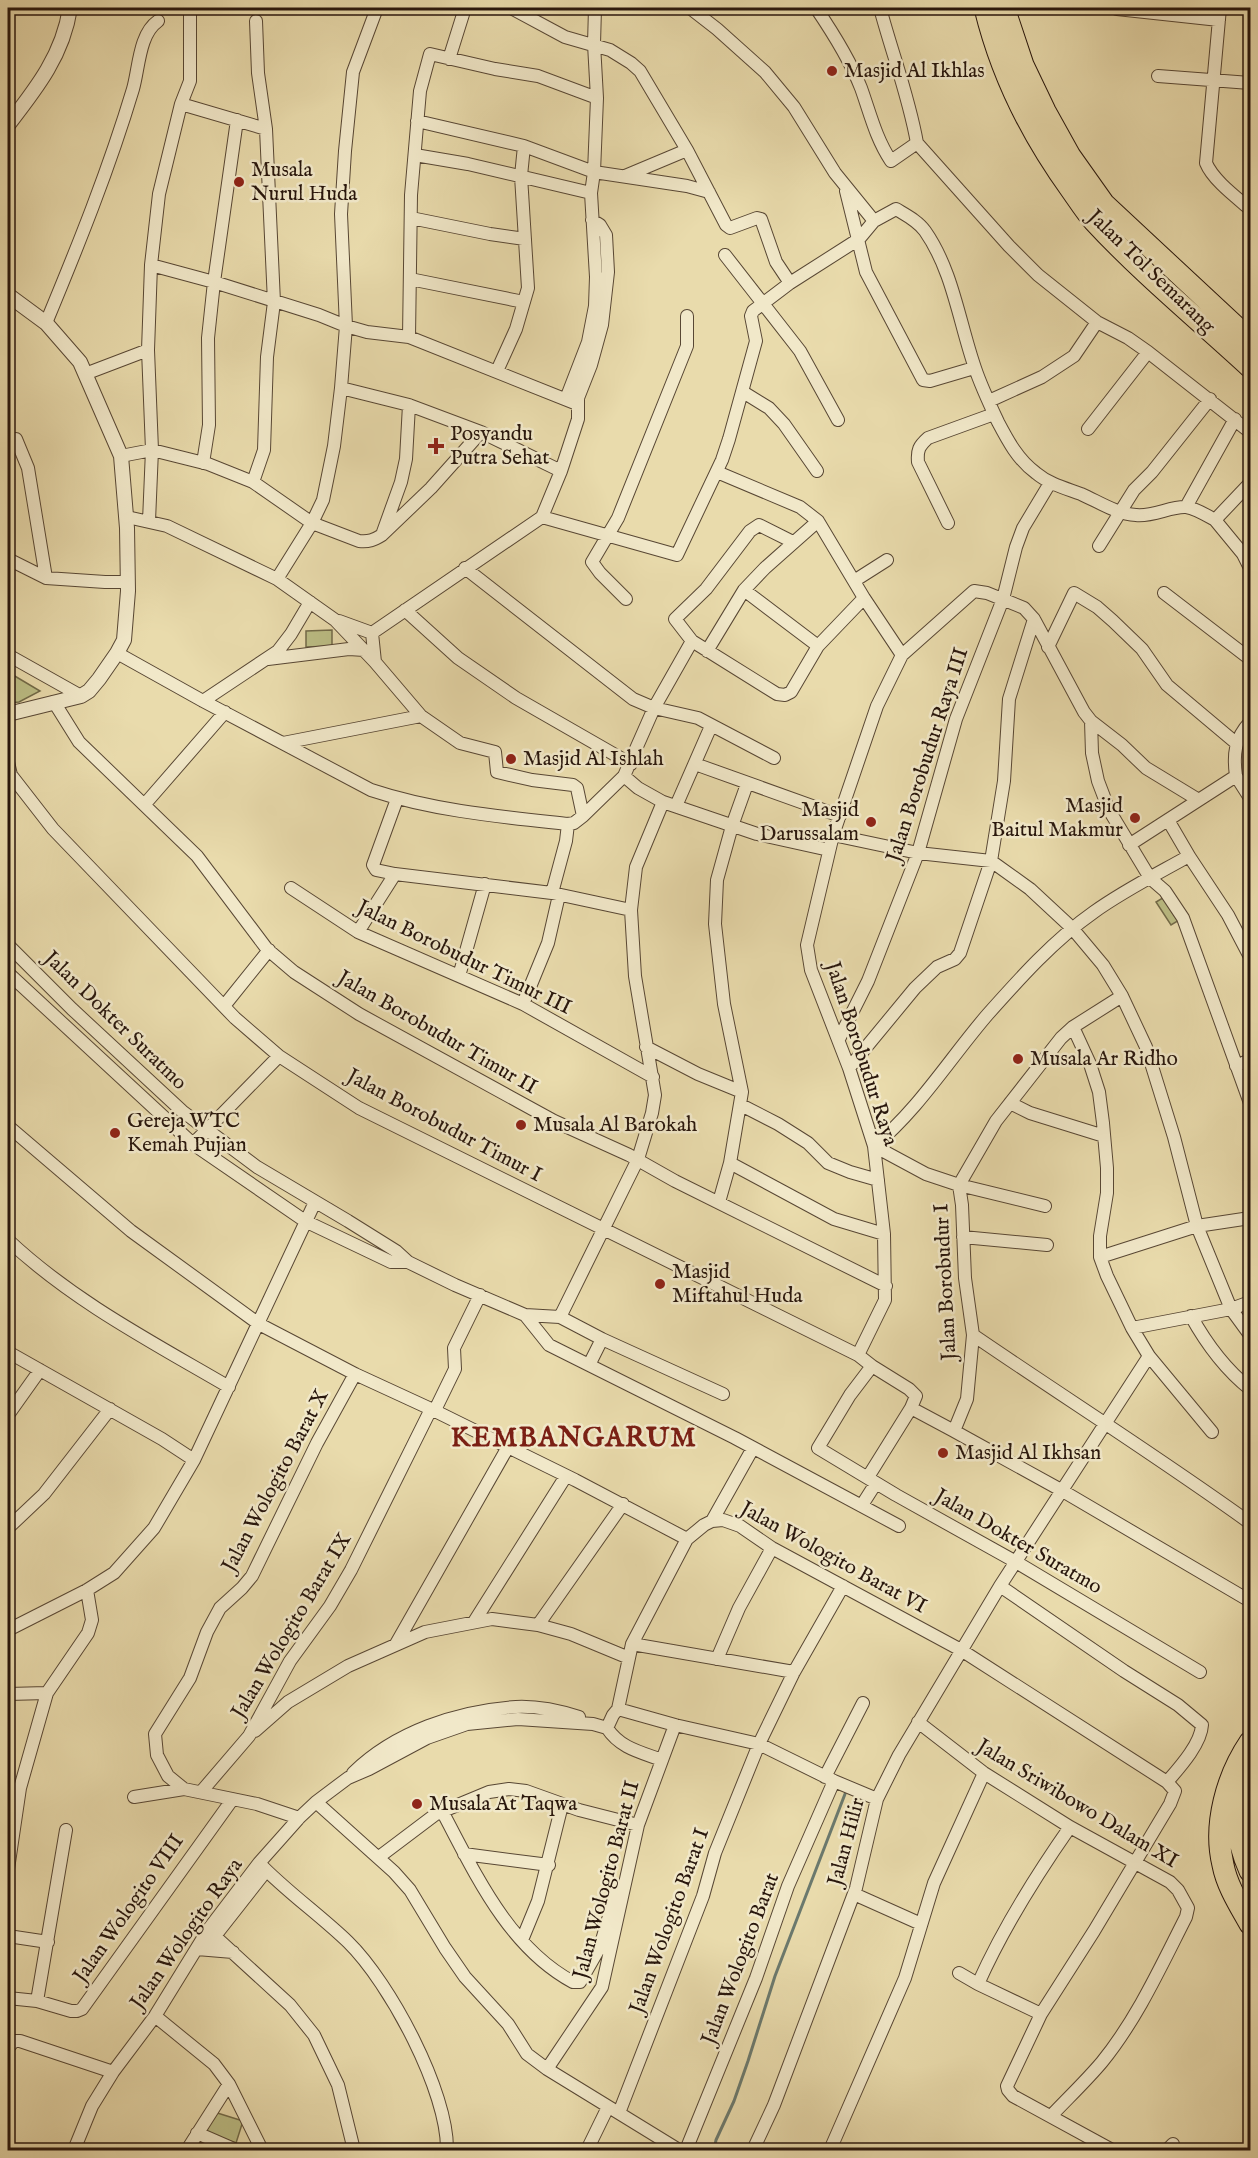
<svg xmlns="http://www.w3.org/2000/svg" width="1258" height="2158" font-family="'IM FELL English',serif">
<rect width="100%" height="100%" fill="#e9dbac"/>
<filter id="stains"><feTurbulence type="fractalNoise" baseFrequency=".00333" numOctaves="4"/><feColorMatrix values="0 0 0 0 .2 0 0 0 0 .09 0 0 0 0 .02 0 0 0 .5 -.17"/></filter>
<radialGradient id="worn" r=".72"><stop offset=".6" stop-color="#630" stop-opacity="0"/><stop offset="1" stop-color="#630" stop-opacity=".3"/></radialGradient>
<path fill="#bcbe85" stroke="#726a48" stroke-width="1.5" d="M332 630V646L306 647V631Z
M8 672 40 691 19 702 8 703Z
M1166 896 1181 919 1171 925 1156 902Z
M211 2111 243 2121 236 2143 204 2132Z"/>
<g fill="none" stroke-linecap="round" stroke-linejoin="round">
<path stroke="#6b796d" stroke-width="3" d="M714 2150 716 2140 734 2101 748 2061 775 1976 845 1794"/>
<defs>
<path id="minor" d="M511 8 565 37 610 50 631 63 640 71 687 150 726 225 730 228 757 218 761 219 776 262 790 283
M690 8 717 29 765 72 794 107 835 173 874 221 896 209C906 215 918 221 925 231 953 271 959 322 975 368 981 386 990 405 998 422 1008 441 1018 460 1036 473 1049 484 1065 488 1081 494 1099 502 1117 514 1136 515 1153 517 1171 506 1186 507 1195 508 1208 516 1215 520L1243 554 1250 568
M816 8C833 33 850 60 861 88 870 113 876 139 891 161L917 143
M880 8C892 53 909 97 917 143
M1220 8 1206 163C1213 180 1236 197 1250 209
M1117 9 1219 20
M449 59 465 8
M1158 76 1250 83
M181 104 266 129
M417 121 524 146 594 172 687 186 709 192
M917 143 1009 246 1038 275 1097 322 1128 338 1148 352 1250 432
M415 155 468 164 591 193
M625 176 687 150
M846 191 866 272 923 380 930 381 974 368
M411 218 490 234 525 239
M725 255 800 351 838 420
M151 265 214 282 319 315 346 326 367 332 409 337 577 404
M410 279 524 302
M46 323C78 246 109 169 133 89 139 68 139 34 158 21
M409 337 411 195 420 91 430 54 495 69 538 76 597 98
M497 371 516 329 528 288 521 176 524 146
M85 374 148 350
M341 388 409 405 481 432 561 471
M743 392 769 408 784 424 817 471
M566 399 588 342 595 306 596 277 591 193 594 172 597 98 594 44 595 8
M989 401 1042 377 1074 356 1097 322
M1088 429 1148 352
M16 439 28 468 46 578
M121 456 152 450 208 464 253 482 312 523 359 541C369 542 374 540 382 535L431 488 481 432
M203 463 209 425 208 338 214 282 237 120
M717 472 800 507 818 521 864 598 902 655
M253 482 264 450 267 357 274 302 266 129 258 73 256 21
M1186 507 1235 419
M127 517 167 526 277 579 335 620 375 662 421 716 460 743 495 752 497 772 532 780 573 785 577 788 583 816
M542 517 677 555 722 460 729 439 756 341 751 316 753 311 790 283 859 239 874 221
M1215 520 1250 483
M149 521 152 450 148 350 151 265 159 194 181 104 190 81V8
M948 523 918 462C917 450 919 446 928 438L994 414
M383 532 401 482 406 459 409 405
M793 542 759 525 750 531 706 589 675 619 692 641 777 694 785 695 791 692 818 646 864 598
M1099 546 1134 490 1152 472 1210 399
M8 559 46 578 105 582H127
M465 568 633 699 654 708 698 718 774 758
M277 579 312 523 323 500 334 446 341 388 346 326 341 214 345 151 353 72 377 8
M854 581 887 560
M744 590 818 646
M1164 593 1250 659
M626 599 600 573 592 562 618 518 687 346V316
M405 610 458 658 516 698 631 764
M339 621 372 633 542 517 561 471 578 419V398L591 365 602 325 608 272 606 235 600 225 592 220
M372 633 375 662
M1048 647 1074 593 1097 607 1113 621 1142 649 1167 685 1236 743
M707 651 744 590 765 568 818 521
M117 653 203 701 371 790C434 811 503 817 568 824L574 823 583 816 624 776 654 708 692 641
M8 655 81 696
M268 659 349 649 364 650
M203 701 278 651 291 634 310 602
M54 702 79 742 197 856 267 949 294 972 359 1014 554 1121 629 1155 675 1181 886 1286
M1091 721 1122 745 1146 768 1197 799
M283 743 421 716
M8 762 11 775 53 829 235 1018 279 1056 359 1108 858 1355 872 1366 850 1395 818 1448 896 1495 1016 1562 1200 1672
M695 764 840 816
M624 776 638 788 663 802 757 834 829 850
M1236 776 1250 798
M397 799 373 865 376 870 395 874 552 893 631 910
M145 804 225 712
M676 806 711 726
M1168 820 1189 856 1228 915 1250 957
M833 835 918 853 991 861 1030 889 1072 928 1103 965 1122 996 1146 1047 1174 1137 1197 1226 1231 1309 1250 1335
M1129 845 1236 776C1233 754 1235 738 1250 722
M291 888 358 932 523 1004 653 1077
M552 893 566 841 568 824
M358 932 395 874
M8 945 72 1009 182 1111 257 1167 348 1221 396 1251 408 1262 455 1285 525 1315 560 1317 602 1339 723 1394
M8 973 193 1144 305 1221 391 1262H408
M459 976 485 884
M523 1004 548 943 559 895
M224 1006 269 950
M1073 1027 1090 1064 1099 1092 1103 1123 1107 1168V1193L1100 1236V1257L1107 1276 1132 1328 1149 1356 1212 1432
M839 1039 868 981 918 853 956 719 1003 599 1016 547 1023 528 1050 483
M646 1047 698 1074 742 1092
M1236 1066 1250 1060
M849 1068 915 988 937 967 955 959 960 953 991 861 1004 781 1009 699 1034 619
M1010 1103 1030 1113 1104 1136
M741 1105 778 1124 808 1143 828 1163 850 1172 878 1180
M8 1126 131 1231 259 1324 355 1374 431 1409 575 1480 687 1539
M193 1144 279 1056
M874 1146C919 1109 950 1058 988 1014 1020 978 1054 940 1094 912 1123 891 1157 874 1189 856
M874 1146 926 1174 959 1185 1045 1206
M730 1163 834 1219 884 1234
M959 1185 962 1205 965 1278 973 1335 967 1399 954 1431 1061 1490 1250 1601
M959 1185 996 1121 1061 1038 1073 1027 1122 996
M719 1202 730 1163 742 1092 724 1004 715 924 717 880 732 826 747 784
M963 1237 1047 1245
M8 1240C73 1301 152 1342 229 1387
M1100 1257 1197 1226 1250 1218
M525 1315 549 1345 735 1438 899 1526
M1191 1316C1207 1345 1225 1369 1250 1389
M560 1317 638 1159 652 1113 655 1095 635 976 631 910 636 867 663 802
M1132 1328 1231 1309 1250 1302
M973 1335C1065 1398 1160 1458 1250 1523
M8 1352 162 1439 194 1460
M858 1355 885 1300 884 1234 874 1146 849 1068 811 970 807 945 833 835 877 706 902 655 974 591 987 593 1024 608 1034 619 1084 712 1091 721 1092 753 1098 781 1109 810 1150 878 1165 891 1183 918 1250 1103
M589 1365 602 1339
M911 1408 954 1431
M435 1410 455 1369 454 1348 480 1295
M8 1415 40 1370
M868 1477 911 1408 916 1396 909 1389 872 1366
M862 1505 876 1483
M712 1521 753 1448
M8 1528 44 1494 110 1409
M1000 1586 1124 1671 1178 1705 1202 1725C1201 1744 1179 1768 1167 1782
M474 1622 566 1476
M538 1625 623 1504
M8 1630 87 1590 114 1573 154 1528 194 1460 315 1202
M396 1644 508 1447
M632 1644 794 1672
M717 1659 739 1608 772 1548
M8 1694 47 1693
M918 1722 984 1773 1070 1827 1170 1882 1178 1890 1188 1908 1186 1917C1161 1966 1137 2019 1102 2062 1086 2081 1068 2098 1051 2116
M675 1725 759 1744 834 1781 877 1799
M255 1731 288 1702 348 1666 425 1632 492 1619 538 1625 571 1634 629 1658
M662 1760C640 1752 620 1748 607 1728L613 1715 618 1709 632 1644 687 1539 704 1525 712 1521 723 1520 740 1526 772 1548 961 1650 1167 1782 1175 1791 1170 1804 1094 1931 1041 2014 1007 2086 1008 2090 1013 2096 1112 2150
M353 1773C395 1732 457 1711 516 1707 536 1706 560 1711 579 1717
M825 1777 863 1703
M184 1789 168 1776 157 1755 155 1734 190 1678 207 1632 220 1608 242 1588 252 1576 317 1443 355 1374
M201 1792 249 1736 290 1661 330 1606 351 1570 431 1409
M134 1797 184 1789 257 1804 299 1818
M316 1802 394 1872 410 1890 445 1948 465 1977 508 2024 527 2054 547 2069 679 2150
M442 1811C475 1873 508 1947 573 1982H580L600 1947 616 1892
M464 1854 549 1865
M379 1857 436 1814 489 1792 509 1789 526 1791 579 1810 638 1825
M259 1863C287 1892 320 1915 348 1942 390 1983 448 2092 447 2150
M8 1869 20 1788 47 1693 88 1633 92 1620 87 1590
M854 1894 921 1924
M208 1930 290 2005 314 2035 338 2085 354 2150
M8 1936 48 1942
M522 1940 538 1901 562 1805
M211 1941 266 1871
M197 1949 233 1952
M959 1973 978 1984
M8 1998 37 2001 71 2011H77L82 2009 232 1800
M37 2001 66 1830
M1041 2014 978 1984C1003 1928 1035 1877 1070 1827
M155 2016 214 2064 229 2084 262 2150
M8 2048 14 2041H20L113 2072
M547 2069 602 1987 638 1825 675 1725 618 1709
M619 2113 703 1896 715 1853 759 1744 794 1672 843 1586
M197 2133 236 2150
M74 2150 92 2106 113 2072 155 2016 208 1930 259 1863 299 1818 316 1802 348 1778 369 1769 427 1738 467 1724 518 1719 593 1724 607 1728
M187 2150 229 2084
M587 2150 608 2107
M686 2150 756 1978 788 1886 834 1781
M753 2150 774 2105 856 1888 877 1799 899 1755 1000 1586 1149 1356
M830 2150 905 1978 934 1883 984 1773
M1167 2150 1173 2144"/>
<path id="tertiary" d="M8 125C36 89 63 55 70 8
M8 295 46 323 80 362 121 456 127 528 128 591 124 640 117 653 99 679 89 691 81 696 8 714"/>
<path id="motorway" d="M985 8C1001 74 1032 136 1072 191 1079 201 1086 212 1094 221 1142 273 1198 319 1250 367
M1004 8 1023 65 1045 111 1070 156 1104 204 1250 340
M1250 1742C1227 1776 1213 1824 1223 1865 1227 1886 1240 1906 1250 1924
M1250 1775C1236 1812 1233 1834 1250 1871"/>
</defs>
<use href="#minor" stroke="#584734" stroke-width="14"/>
<use href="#tertiary" stroke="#584734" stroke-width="16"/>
<use href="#motorway" stroke="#28160c" stroke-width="23"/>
<use href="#minor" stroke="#f1e8c9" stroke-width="12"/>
<use href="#tertiary" stroke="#f1e8c9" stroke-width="14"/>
<use href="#motorway" stroke="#e9dbac" stroke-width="21"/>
</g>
<g fill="#8f2418" stroke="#f1e8c9" stroke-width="2">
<circle cx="832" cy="71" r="6"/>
<circle cx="239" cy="182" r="6"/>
<path d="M433 437h6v6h6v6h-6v6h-6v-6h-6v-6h6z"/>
<circle cx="511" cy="759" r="6"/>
<circle cx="1135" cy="818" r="6"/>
<circle cx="871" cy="822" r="6"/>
<circle cx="1018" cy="1059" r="6"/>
<circle cx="521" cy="1125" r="6"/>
<circle cx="115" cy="1133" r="6"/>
<circle cx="660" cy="1284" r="6"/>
<circle cx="943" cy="1453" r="6"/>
<circle cx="417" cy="1804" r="6"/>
</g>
<g text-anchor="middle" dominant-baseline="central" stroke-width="5" stroke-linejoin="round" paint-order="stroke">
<g font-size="21" fill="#28160c" stroke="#f1e8c9" text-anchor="start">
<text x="844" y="71">Masjid Al Ikhlas</text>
<text x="251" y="170">Musala<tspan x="251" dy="24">Nurul Huda</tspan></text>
<text x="450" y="434">Posyandu<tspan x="450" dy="24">Putra Sehat</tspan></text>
<text x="523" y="759">Masjid Al Ishlah</text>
<text x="1123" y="806" text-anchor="end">Masjid<tspan x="1123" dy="24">Baitul Makmur</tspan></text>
<text x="859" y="810" text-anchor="end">Masjid<tspan x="859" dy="24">Darussalam</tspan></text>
<text x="1030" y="1059">Musala Ar Ridho</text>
<text x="127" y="1121">Gereja WTC<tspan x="127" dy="24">Kemah Pujian</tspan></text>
<text x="533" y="1125">Musala Al Barokah</text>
<text x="672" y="1272">Masjid<tspan x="672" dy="24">Miftahul Huda</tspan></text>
<text x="955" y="1453">Masjid Al Ikhsan</text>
<text x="429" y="1804">Musala At Taqwa</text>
</g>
<g font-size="21" fill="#28160c" stroke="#f1e8c9">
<text transform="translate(1151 272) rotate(44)">Jalan Tol Semarang</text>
<text transform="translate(928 755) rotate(-72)">Jalan Borobudur Raya III</text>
<text transform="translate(464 958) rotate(26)">Jalan Borobudur Timur III</text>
<text transform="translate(115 1021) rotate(44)">Jalan Dokter Suratmo</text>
<text transform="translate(437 1033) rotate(30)">Jalan Borobudur Timur II</text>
<text transform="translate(861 1054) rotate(72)">Jalan Borobudur Raya</text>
<text transform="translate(444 1126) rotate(28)">Jalan Borobudur Timur I</text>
<text transform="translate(946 1282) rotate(-93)">Jalan Borobudur I</text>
<text transform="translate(276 1481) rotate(-62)">Jalan Wologito Barat X</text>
<text transform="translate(1018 1542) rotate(30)">Jalan Dokter Suratmo</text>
<text transform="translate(833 1558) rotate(29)">Jalan Wologito Barat VI</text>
<text transform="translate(292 1626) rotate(-59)">Jalan Wologito Barat IX</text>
<text transform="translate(1077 1804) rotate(31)">Jalan Sriwibowo Dalam XI</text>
<text transform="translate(847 1842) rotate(-75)">Jalan Hilir</text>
<text transform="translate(607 1880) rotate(-75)">Jalan Wologito Barat II</text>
<text transform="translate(129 1909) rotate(-55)">Jalan Wologito VIII</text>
<text transform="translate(670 1921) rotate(-70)">Jalan Wologito Barat I</text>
<text transform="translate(187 1934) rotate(-55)">Jalan Wologito Raya</text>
<text transform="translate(741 1959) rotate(-69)">Jalan Wologito Barat</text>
</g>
<g font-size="27" font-weight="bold" letter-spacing="1.5" fill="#7a1f14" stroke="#f1e8c9">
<text x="574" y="1439">KEMBANGARUM</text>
</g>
</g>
<rect width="1258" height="2158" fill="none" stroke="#e9dbac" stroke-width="30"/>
<rect x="9" y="9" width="1240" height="2140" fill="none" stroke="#28160c" stroke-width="3"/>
<rect x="15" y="15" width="1228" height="2128" fill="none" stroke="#28160c" stroke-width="1.5"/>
<rect width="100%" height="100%" filter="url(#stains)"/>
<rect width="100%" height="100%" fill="url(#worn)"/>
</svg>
